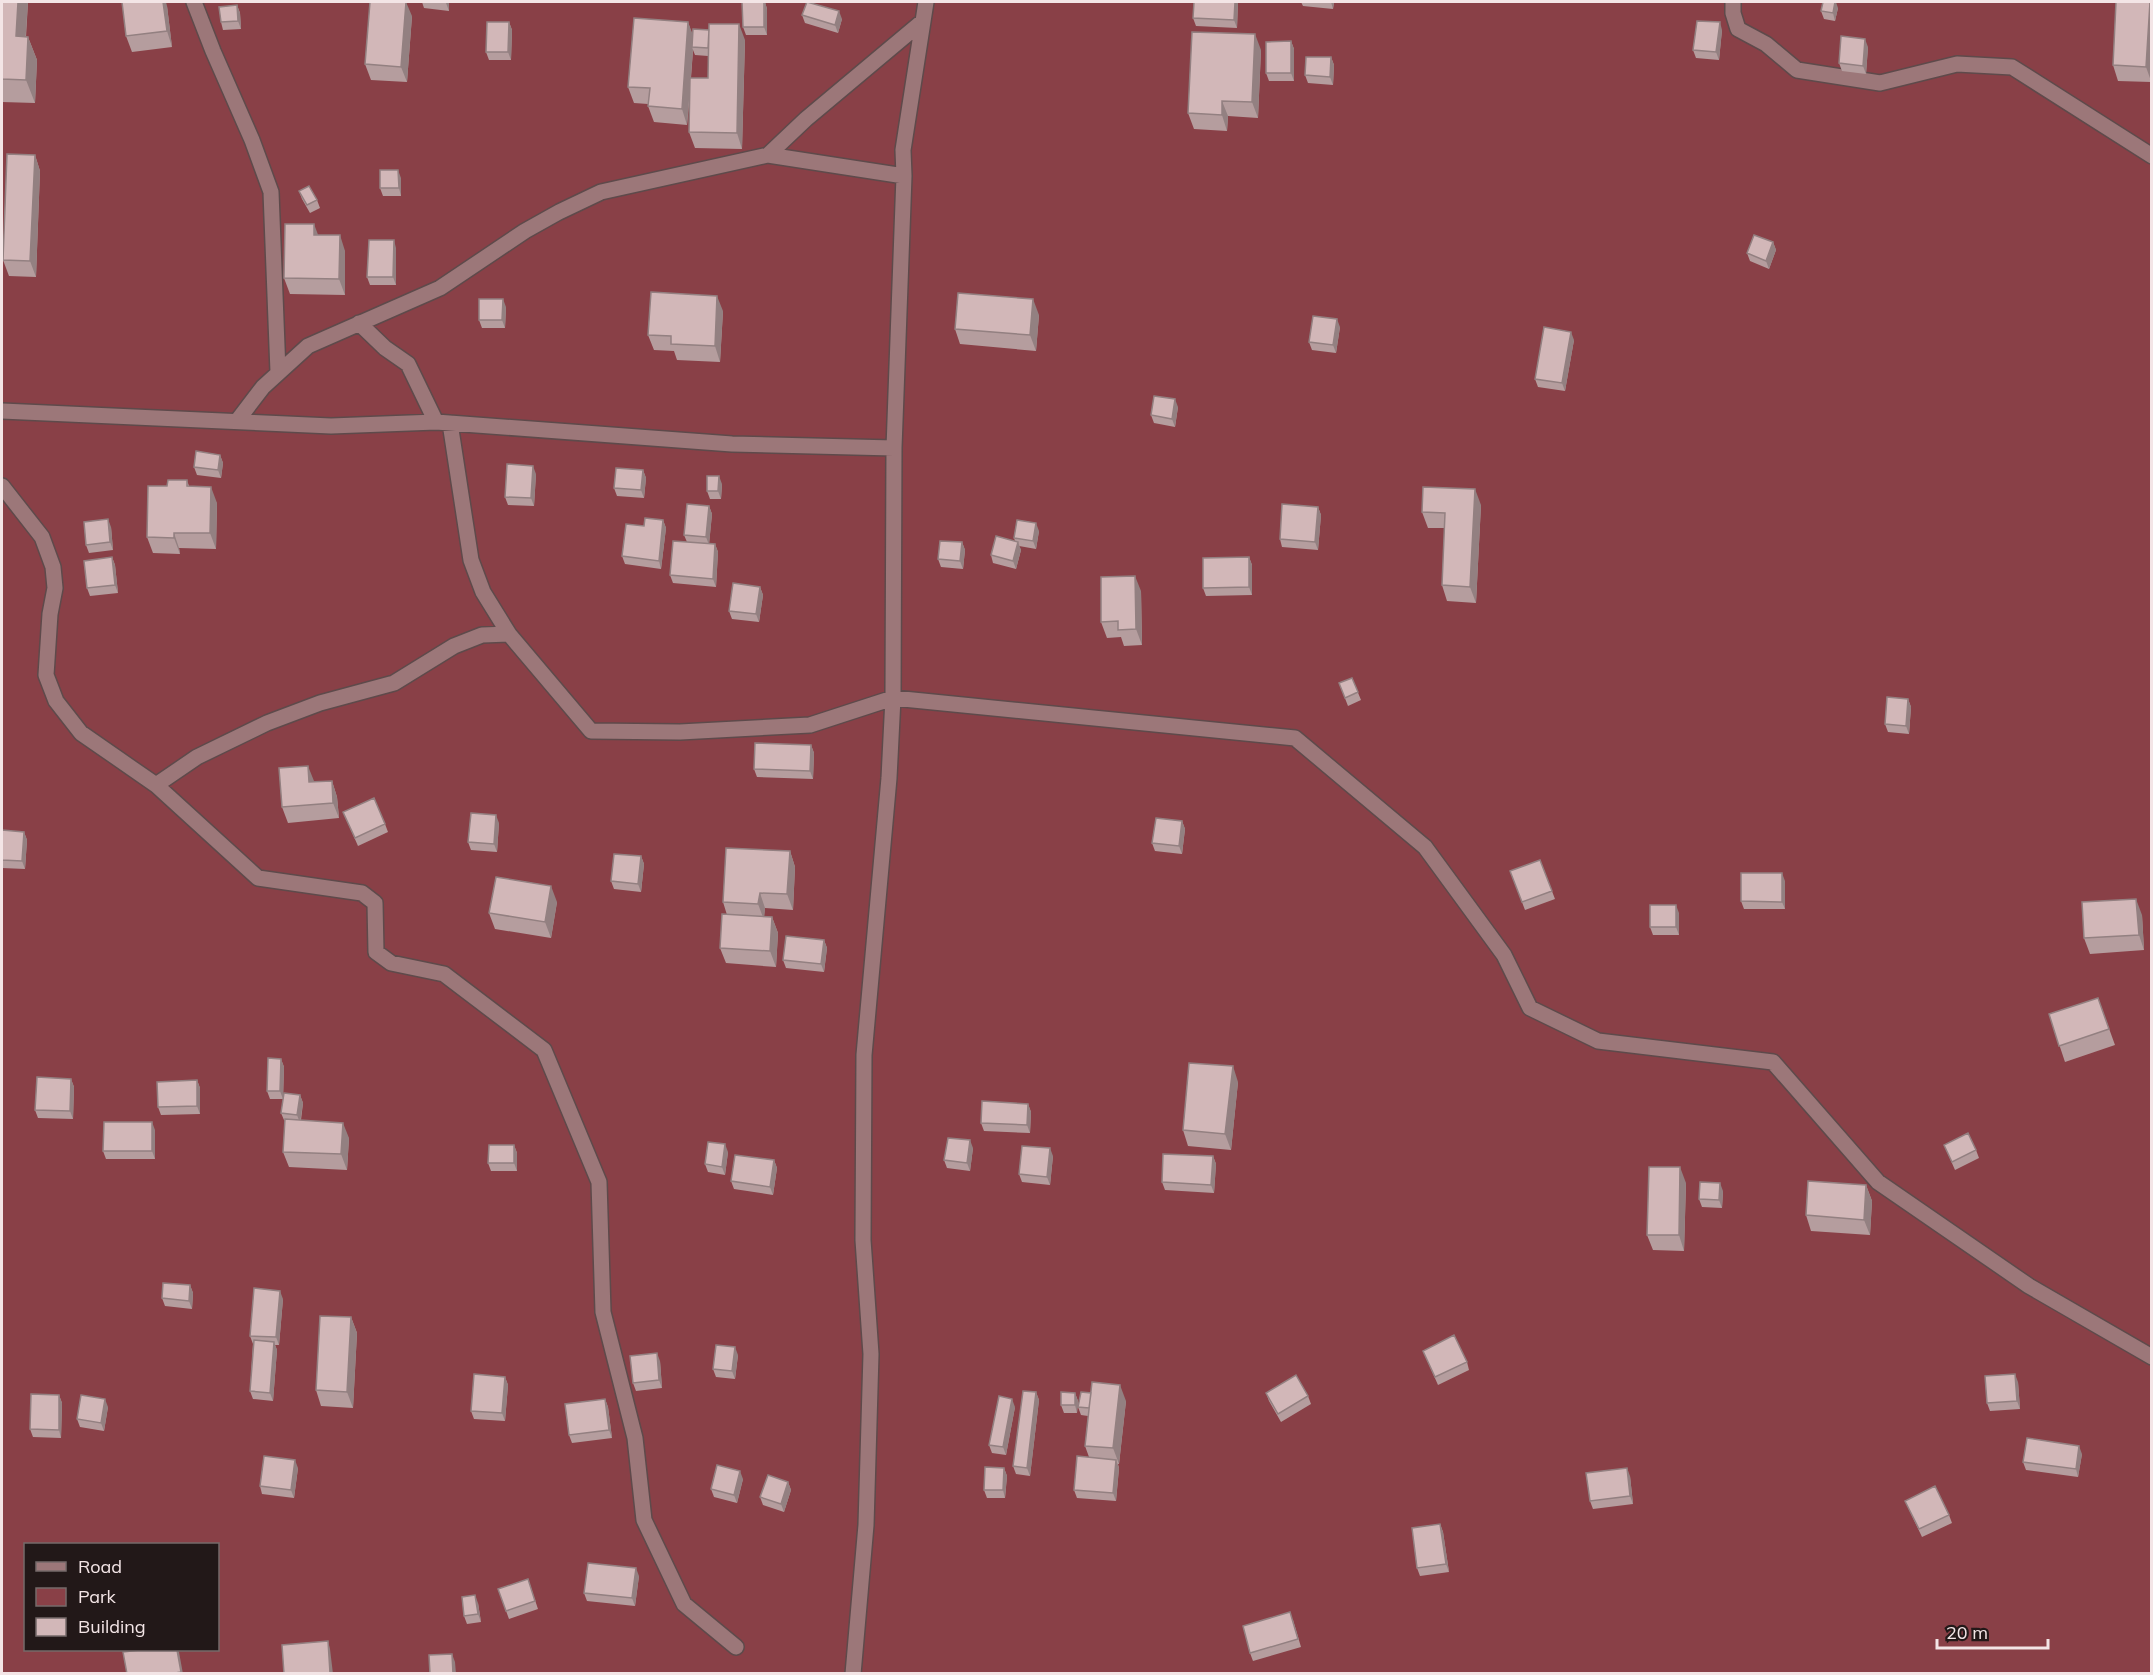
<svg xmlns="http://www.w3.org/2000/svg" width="2153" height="1675" font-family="Mulish,sans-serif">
<rect width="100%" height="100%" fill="#422d2e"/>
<path fill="#894047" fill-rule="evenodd" d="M2 2H2151V1673L2 1674ZM26 1544H218V1650H26Z"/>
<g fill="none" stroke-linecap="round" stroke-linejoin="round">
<defs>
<path id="minor" d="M194 2 213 51 252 140 271 192 278 372
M1733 2V13L1738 29 1766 44 1797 70 1880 83 1957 64 2012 67 2152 156
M768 155 806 119 923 21
M359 323 385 348 408 364 436 422
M2 411 331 426 436 422 732 444 894 448
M237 421 263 387 308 346 440 288 525 231 559 212 601 192 768 155 904 176
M450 423 471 560 483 592 509 634
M2 486 42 537 53 567 55 588 50 614 46 675 56 701 81 733 156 785 258 878 362 893 375 903 376 952 391 963 444 974 544 1050 599 1182 603 1312 635 1438 644 1520 684 1604 736 1647
M156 785 197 757 267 723 320 703 394 683 454 646 482 635 509 634 591 731 680 732 810 725 893 698 1295 738 1425 847 1504 955 1530 1008 1598 1041 1773 1062 1878 1182 2029 1286 2152 1357
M853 1674 866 1525 871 1354 863 1240 864 1055 889 778 893 698 894 448 904 176 903 150 926 2"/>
</defs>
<use href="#minor" stroke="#5e4a4b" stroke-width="18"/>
<use href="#minor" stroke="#9c7779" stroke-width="15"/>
</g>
<path fill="#b59d9e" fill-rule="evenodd" d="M2 2H28L26 37H28L37 60 35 103 2 102Z
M422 2H449V11L424 8Z
M765 2 767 9V35H746L743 27Z
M1182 2H1190L1189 3H1182Z
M1194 2H1238L1237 28 1196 26 1193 18Z
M1301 2H1334L1333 9 1303 6Z
M2151 2V82L2118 81 2113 65Z
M237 5 240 13 241 29 223 30 221 22Z
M167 6 172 47 132 52 126 36Z
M1838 8 1835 21 1824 19 1821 11Z
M802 15 842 19 838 33 805 23Z
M412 16 407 82 371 80 365 64Z
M509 22 512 30 511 60H489L486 52Z
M688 22 692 34 745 40 742 149 695 148 689 132 690 94 687 125 654 122 648 106V104L634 103 628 87ZM693 50 695 55 708 56V78H691Z
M1722 30 1719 60 1696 58 1693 50Z
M1291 41 1294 49V81H1269L1266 73Z
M1868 47 1866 74 1842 71 1839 63Z
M1261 50 1258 118 1228 116 1227 131 1194 129 1188 113Z
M1331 57 1334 65 1333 85 1308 83 1305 75Z
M35 155 40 171 36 277 9 276 3 260Z
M401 178V196H383L380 188Z
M299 191 317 200 320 208 310 213 302 199Z
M318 235 345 251V295L290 294 284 278Z
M1773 242 1776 250 1769 269 1750 261 1747 253Z
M396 248V285H370L367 277Z
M506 307 505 328H482L479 320Z
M723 311 720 362 677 360 674 351 654 350 648 335Z
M1039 315 1036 351 960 344 955 329Z
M1340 327 1336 353 1312 350 1309 342Z
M1574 340 1565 391 1538 387 1535 379Z
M1178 407 1175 427 1154 423 1151 415Z
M220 455 223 463 221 478 197 475 194 467Z
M643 470 646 478 644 498 617 496 614 488Z
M536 474 534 506 508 505 505 497Z
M187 480 189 486 217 503 216 549 179 548 180 554 153 553 147 537 167 486Z
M722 484 721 499H710L707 491Z
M1481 505 1476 603 1447 601 1442 585 1445 528H1428L1422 512Z
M709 506 712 514 709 544H715L718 552 716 587 673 583 670 575 687 542 684 535Z
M1318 507 1321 515 1318 550 1282 547 1280 539Z
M663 520 666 528 661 569 625 564 622 556Z
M111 527 113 550 89 553 86 545Z
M1039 531 1036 549 1019 546 1021 550 1016 569 993 563 991 555 1015 541 1014 538Z
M962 542 965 550 963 569 941 567 938 559Z
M112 557 115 565 118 593 90 596 87 588Z
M1249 557 1252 565V595L1206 596 1203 588Z
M760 587 763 595 759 622 732 619 729 611Z
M1141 591 1142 645 1124 646 1121 637 1107 638 1101 622Z
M1352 678 1361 700 1348 706 1339 683Z
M1908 699 1911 707 1909 734 1888 732 1885 724Z
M811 745 814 753 813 779 757 777 754 769Z
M332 781 337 797 339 818 288 823 282 807 314 782Z
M343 812 385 824 388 832 358 846Z
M1182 821 1185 829 1182 854 1155 851 1152 843Z
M499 823 497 852 471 850 468 842Z
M2 830 24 832 27 840 25 869 2 868Z
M790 851 795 867 793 910 765 908 764 916 772 917 778 933 776 967 726 963 720 948 727 915 723 902Z
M641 856 644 864 641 892 614 889 611 881Z
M1540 860 1555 899 1525 910 1510 871Z
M1785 881V909H1744L1741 901Z
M557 902 551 938 495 929 489 913Z
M1679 913V935H1653L1650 927Z
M2142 915 2144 950 2090 954 2084 938Z
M824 940 827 948 824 972 786 968 783 960Z
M2098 998 2115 1045 2065 1062 2049 1014Z
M281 1059 284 1067 283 1099H270L267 1091Z
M71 1079 74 1087 73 1119 38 1118 35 1110Z
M197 1080 200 1088V1114L161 1115 158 1107Z
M1238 1082 1231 1150 1188 1146 1183 1130Z
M300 1095 303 1103 301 1120 349 1138 347 1170 289 1167 283 1152 285 1121 284 1120 281 1113Z
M1028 1104 1031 1112 1030 1133 984 1131 981 1123Z
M155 1130V1159H106L103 1151Z
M514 1145 517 1153V1171H491L488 1163Z
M1944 1145 1976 1150 1979 1158 1955 1170Z
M973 1148 970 1171 947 1168 944 1160Z
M728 1152 725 1175 708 1172 705 1164Z
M1053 1156 1050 1185 1022 1182 1019 1174Z
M1213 1156 1216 1164 1214 1193 1165 1190 1162 1182Z
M774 1160 777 1168 773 1195 734 1189 731 1181Z
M1686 1183 1684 1251 1653 1250 1647 1235Z
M1866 1185 1872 1201 1870 1235 1811 1231 1806 1215Z
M1723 1191 1722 1208 1702 1207 1699 1199Z
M190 1285 193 1293 192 1309 165 1306 162 1298Z
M283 1299 279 1345H275L277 1350 273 1401 253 1399 250 1391 253 1344 250 1336Z
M351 1317 357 1333 353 1408 321 1406 316 1390Z
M1423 1351 1467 1362 1469 1370 1438 1385Z
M738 1355 735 1379 716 1377 713 1369Z
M660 1361 662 1388 636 1391 633 1383Z
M505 1377 508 1385 505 1421 474 1419 471 1411Z
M2018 1382 2020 1409 1990 1411 1987 1403Z
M1036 1392 1039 1400 1030 1476 1016 1474 1013 1466Z
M1075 1393 1078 1401 1077 1413H1064L1061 1405Z
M1266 1393 1308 1396 1311 1404 1281 1422 1269 1401Z
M59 1395 62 1403 61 1438 33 1437 30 1429Z
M605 1399 608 1407 612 1438 572 1443 569 1435Z
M1126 1401 1119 1464H1118L1119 1468 1116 1501 1077 1498 1074 1490 1089 1457 1085 1446 1088 1416 1081 1415 1078 1407Z
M108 1407 104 1431 80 1427 77 1419Z
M1015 1407 1006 1455 992 1453 989 1445Z
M2082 1454 2078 1477 2026 1470 2023 1462Z
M298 1468 294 1498 262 1494 260 1486Z
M1004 1468 1007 1476 1005 1498H987L984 1490Z
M1630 1476 1633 1504 1593 1509 1590 1501Z
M743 1479 737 1503 714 1497 711 1489Z
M788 1482 791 1490 784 1512 763 1505 760 1497Z
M1905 1501 1949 1515 1952 1523 1922 1537Z
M1440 1524 1443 1532 1449 1572 1420 1576 1417 1568Z
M639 1576 635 1606 587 1601 584 1593Z
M528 1579 538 1609 509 1619 498 1589Z
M478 1603 481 1622 467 1624 464 1616Z
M1293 1620 1301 1647 1253 1661 1250 1653Z"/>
<path fill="#938081" d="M18 2H28L24 60 16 36Z
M163 2H166L167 6 172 47 167 31Z
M406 2 412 16 407 82 401 67Z
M446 2H449V11L446 3Z
M765 2 767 9V35L764 27Z
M1235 2H1238L1237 28 1234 20Z
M1331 2H1334L1333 9Z
M1835 2H1836L1838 8 1835 21 1833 13Z
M2150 2H2151V81L2146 67Z
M237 5 240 13 241 29 238 21Z
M839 11 842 19 838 33 835 25Z
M509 22 512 30 511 60 508 52Z
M688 22 694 38 692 47 693 50 687 125 682 109Z
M1720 22 1722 30 1719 60 1716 52Z
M739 24 745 40 742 149 737 133Z
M1255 34 1261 50 1258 118 1252 102Z
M28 37 37 60 35 103 26 80Z
M1865 39 1868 47 1866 74 1863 66Z
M1291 41 1294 49V81L1291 73Z
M1331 57 1334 65 1333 85 1330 77Z
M1222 101 1228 116 1227 131 1222 115Z
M35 155 40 171 36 277 30 261Z
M398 170 401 178V196L399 188Z
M314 224 320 240 314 235Z
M340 235 345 251V295L339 279Z
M394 240 396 248V285L393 277Z
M1773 242 1776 250 1769 269 1766 261Z
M717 296 723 311 720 362 715 346Z
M503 299 506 307 505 328 502 320Z
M1033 299 1039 315 1036 351 1030 335Z
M1337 319 1340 327 1336 353 1333 345Z
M1571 332 1574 340 1565 391 1562 383Z
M1175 399 1178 407 1175 427 1172 419Z
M220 455 223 463 221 478 218 470Z
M533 466 536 474 534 506 531 498Z
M643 470 646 478 644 498 641 490Z
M719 476 722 484 721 499 718 491Z
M211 487 217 503 216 549 210 533Z
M1475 489 1481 505 1476 603 1470 587Z
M709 506 712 514 709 545 706 537Z
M1318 507 1321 515 1318 550 1315 542Z
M108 519 111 527 113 550 110 542Z
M663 520 666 528 661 569 659 561Z
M1036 523 1039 531 1036 549 1033 541Z
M174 533 179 548 180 554 174 538Z
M962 542 965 550 963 569 960 561Z
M1018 542 1021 550 1016 569 1013 561Z
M715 544 718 552 716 587 713 579Z
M112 557 115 565 118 593 115 585Z
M1249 557 1252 565V595L1249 587Z
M1135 576 1141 591 1142 645 1136 629Z
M760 587 763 595 759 622 756 614Z
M1908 699 1911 707 1909 734 1906 726Z
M811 745 814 753 813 779 810 771Z
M308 766 314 781 315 798 309 782Z
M332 781 337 797 339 818 333 803Z
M496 815 499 823 497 852 494 844Z
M1182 821 1185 829 1182 854 1179 846Z
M24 832 27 840 25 869 22 861Z
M790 851 795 867 793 910 787 894Z
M641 856 644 864 641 892 638 884Z
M1782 873 1785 881V909L1782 902Z
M551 886 557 902 551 938 545 922Z
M760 893 765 908 764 920 758 904Z
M2136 899 2142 915 2144 950 2139 935Z
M1676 905 1679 913V935L1676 927Z
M772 917 778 933 776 967 770 951Z
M824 940 827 948 824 972 821 964Z
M281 1059 284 1067 283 1099 280 1091Z
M1233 1066 1238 1082 1231 1150 1225 1134Z
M71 1079 74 1087 73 1119 70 1111Z
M197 1080 200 1088V1114L197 1106Z
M300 1095 303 1103 300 1123 297 1115Z
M1028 1104 1031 1112 1030 1133 1027 1125Z
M152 1122 155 1130V1159L152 1151Z
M343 1123 349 1138 347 1170 341 1154Z
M970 1140 973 1148 970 1171 967 1163Z
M725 1144 728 1152 725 1175 722 1167Z
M514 1145 517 1153V1171L514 1163Z
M1050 1148 1053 1156 1050 1185 1047 1177Z
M1213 1156 1216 1164 1214 1193 1211 1185Z
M774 1160 777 1168 773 1195 770 1187Z
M1680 1167 1686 1183 1684 1251 1679 1235Z
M1720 1183 1723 1191 1722 1208 1719 1200Z
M1866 1185 1872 1201 1870 1235 1864 1220Z
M190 1285 193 1293 192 1309 189 1301Z
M280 1291 283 1299 279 1345 276 1337Z
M351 1317 357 1333 353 1408 347 1392Z
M274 1342 277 1350 273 1401 270 1393Z
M735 1347 738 1355 735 1379 732 1371Z
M657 1353 660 1361 662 1388 659 1380Z
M2015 1374 2018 1382 2020 1409 2017 1401Z
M505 1377 508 1385 505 1421 502 1413Z
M1120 1385 1126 1401 1119 1464 1113 1448Z
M1036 1392 1039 1400 1030 1476 1027 1468Z
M1075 1393 1078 1401 1077 1413 1075 1405Z
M59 1395 62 1403 61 1438 59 1430Z
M105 1399 108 1407 104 1431 101 1423Z
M605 1399 608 1407 612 1438 609 1430Z
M1012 1399 1015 1407 1006 1455 1003 1447Z
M2079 1446 2082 1454 2078 1477 2076 1469Z
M295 1460 298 1468 294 1498 291 1490Z
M1116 1460 1119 1468 1116 1501 1113 1493Z
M1004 1468 1007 1476 1005 1498 1003 1490Z
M1627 1468 1630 1476 1633 1504 1630 1496Z
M740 1471 743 1479 737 1503 734 1495Z
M788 1482 791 1490 784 1512 781 1504Z
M1440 1524 1443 1532 1449 1572 1446 1564Z
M636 1568 639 1576 635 1606 632 1598Z
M475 1595 478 1603 481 1622 478 1614Z
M328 1641 330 1649 333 1674 330 1673Z
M177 1650H178L179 1652 183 1674H181V1672Z
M452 1654 455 1662 456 1674H453Z"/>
<path fill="#d2b7b8" stroke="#938081" stroke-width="1.5" d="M2 2H18L16 36 28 37 26 80 2 79Z
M122 2H163L167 31 126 36Z
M370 2H406L401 67 365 64Z
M742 2H764V27H743Z
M807 2 839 11 835 25 802 15Z
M1194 2H1235L1234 20 1193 18Z
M1823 2H1835L1833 13 1821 11Z
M2116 2H2150L2146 67 2113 65Z
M237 5 238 21 221 22 219 7Z
M634 18 688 22 682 109 648 106 650 88 628 87Z
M1697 21 1720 22 1716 52 1693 50Z
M487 22H509L508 52H486Z
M709 24H739L737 133 689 132 690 78H708Z
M693 29 709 30 708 48 692 47Z
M1192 32 1255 34 1252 102 1222 101V115L1188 113Z
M1841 36 1865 39 1863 66 1839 63Z
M1291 41V73H1266V42Z
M1306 57H1331L1330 77 1305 75Z
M7 154 35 155 30 261 3 260Z
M380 170H398L399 188H380Z
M309 186 317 200 307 205 299 191Z
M285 224H314V235H340L339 279 284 278Z
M1754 235 1773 242 1766 261 1747 253Z
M369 240H394L393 277H367Z
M651 292 717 296 715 346 671 344V336L648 335Z
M958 293 1033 299 1030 335 955 329Z
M479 299H503L502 320H479Z
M1313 316 1337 319 1333 345 1309 342Z
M1544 327 1571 332 1562 383 1535 379Z
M1154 396 1175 399 1172 419 1151 415Z
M196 451 220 455 218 470 194 467Z
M507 464 533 466 531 498 505 497Z
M616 468 643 470 641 490 614 488Z
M707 476H719L718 491H707Z
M168 480H187V486L211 487 210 533H174V538L147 537 148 486H167Z
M1423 487 1475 489 1470 587 1442 585 1445 513 1422 512Z
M687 504 709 506 706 537 684 535Z
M1282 504 1318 507 1315 542 1280 539Z
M645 518 663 520 659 561 622 556 626 524 644 526Z
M108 519 110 542 86 545 84 522Z
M1017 520 1036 523 1033 541 1014 538Z
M996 536 1018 542 1013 561 991 555Z
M673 541 715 544 713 579 670 575Z
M940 541 962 542 960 561 938 559Z
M112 557 115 585 87 588 84 561Z
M1249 557V587L1203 588V558Z
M1135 576 1136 629 1118 630V621L1101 622V577Z
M733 583 760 587 756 614 729 611Z
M1352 678 1358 692 1345 698 1339 683Z
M1887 697 1908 699 1906 726 1885 724Z
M755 743 811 745 810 771 754 769Z
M308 766 309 782 332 781 333 803 282 807 279 768Z
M374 798 385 824 355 838 343 812Z
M471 813 496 815 494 844 468 842Z
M1156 818 1182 821 1179 846 1152 843Z
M2 830 24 832 22 861 2 860Z
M726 848 790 851 787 894 760 893 758 904 723 902Z
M614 854 641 856 638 884 611 881Z
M1540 860 1552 891 1522 902 1510 871Z
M1741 873H1782V902L1741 901Z
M496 877 551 886 545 922 489 913Z
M2136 899 2139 935 2084 938 2082 902Z
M1650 905H1676V927H1650Z
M722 914 772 917 770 951 720 948Z
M786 936 824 940 821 964 783 960Z
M2098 998 2109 1029 2059 1046 2049 1014Z
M268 1058 281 1059 280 1091H267Z
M1189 1063 1233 1066 1225 1134 1183 1130Z
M37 1077 71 1079 70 1111 35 1110Z
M197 1080V1106L158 1107 157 1082Z
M284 1093 300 1095 297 1115 281 1113Z
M982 1101 1028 1104 1027 1125 981 1123Z
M285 1119 343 1123 341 1154 283 1152Z
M104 1122H152V1151H103Z
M1968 1133 1976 1150 1952 1162 1944 1145Z
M948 1138 970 1140 967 1163 944 1160Z
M708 1142 725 1144 722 1167 705 1164Z
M489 1145H514V1163H488Z
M1022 1146 1050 1148 1047 1177 1019 1174Z
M1163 1154 1213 1156 1211 1185 1162 1182Z
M735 1155 774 1160 770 1187 731 1181Z
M1649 1167H1680L1679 1235H1647Z
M1808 1181 1866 1185 1864 1220 1806 1215Z
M1700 1182 1720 1183 1719 1200 1699 1199Z
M163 1283 190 1285 189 1301 162 1298Z
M254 1288 280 1291 276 1337 250 1336Z
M320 1316 351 1317 347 1392 316 1390Z
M1454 1335 1467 1362 1435 1377 1423 1351Z
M254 1340 274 1342 270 1393 250 1391Z
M716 1345 735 1347 732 1371 713 1369Z
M657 1353 659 1380 633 1383 630 1356Z
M474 1374 505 1377 502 1413 471 1411Z
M2015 1374 2017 1401 1987 1403 1985 1376Z
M1296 1375 1308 1396 1278 1414 1266 1393Z
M1092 1382 1120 1385 1113 1448 1085 1446Z
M1023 1391 1036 1392 1027 1468 1013 1466Z
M1061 1392 1075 1393V1405H1061Z
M1081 1392 1091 1393 1089 1408 1078 1407Z
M31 1394 59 1395V1430L30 1429Z
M81 1395 105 1399 101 1423 77 1419Z
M999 1396 1012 1399 1003 1447 989 1445Z
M605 1399 609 1430 569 1435 565 1404Z
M2027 1438 2079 1446 2076 1469 2023 1462Z
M264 1456 295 1460 291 1490 260 1486Z
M1077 1456 1116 1460 1113 1493 1074 1490Z
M717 1465 740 1471 734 1495 711 1489Z
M985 1467 1004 1468 1003 1490H984Z
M1627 1468 1630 1496 1590 1501 1586 1473Z
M768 1475 788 1482 781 1504 760 1497Z
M1935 1486 1949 1515 1919 1529 1905 1501Z
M1440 1524 1446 1564 1417 1568 1412 1528Z
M588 1563 636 1568 632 1598 584 1593Z
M528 1579 535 1601 506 1611 498 1589Z
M475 1595 478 1614 464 1616 462 1597Z
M1290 1612 1298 1639 1250 1653 1243 1626Z
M328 1641 330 1673 284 1674 282 1645Z
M140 1650H177L181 1672 169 1674H127L123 1652Z
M452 1654 453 1674H430L429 1655Z"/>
<rect width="2153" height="1675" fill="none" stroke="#f3e5e6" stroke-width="6"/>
<rect x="24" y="1543" width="195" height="108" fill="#221818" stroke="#766a6a" stroke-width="1.5"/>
<rect x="36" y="1562" width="30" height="9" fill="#9c7779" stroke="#766a6a" stroke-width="1.5"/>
<text x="78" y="1573" font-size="18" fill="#f3e5e6">Road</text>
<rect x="36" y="1588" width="30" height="18" fill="#894047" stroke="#766a6a" stroke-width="1.5"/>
<text x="78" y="1603" font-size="18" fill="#f3e5e6">Park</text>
<rect x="36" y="1618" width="30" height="18" fill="#d2b7b8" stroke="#766a6a" stroke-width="1.5"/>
<text x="78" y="1633" font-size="18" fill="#f3e5e6">Building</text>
<path d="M1937 1639v9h111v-9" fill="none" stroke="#f3e5e6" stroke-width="3"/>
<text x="1946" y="1639" font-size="18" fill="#f3e5e6" stroke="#221818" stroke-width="4.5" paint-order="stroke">20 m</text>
</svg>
